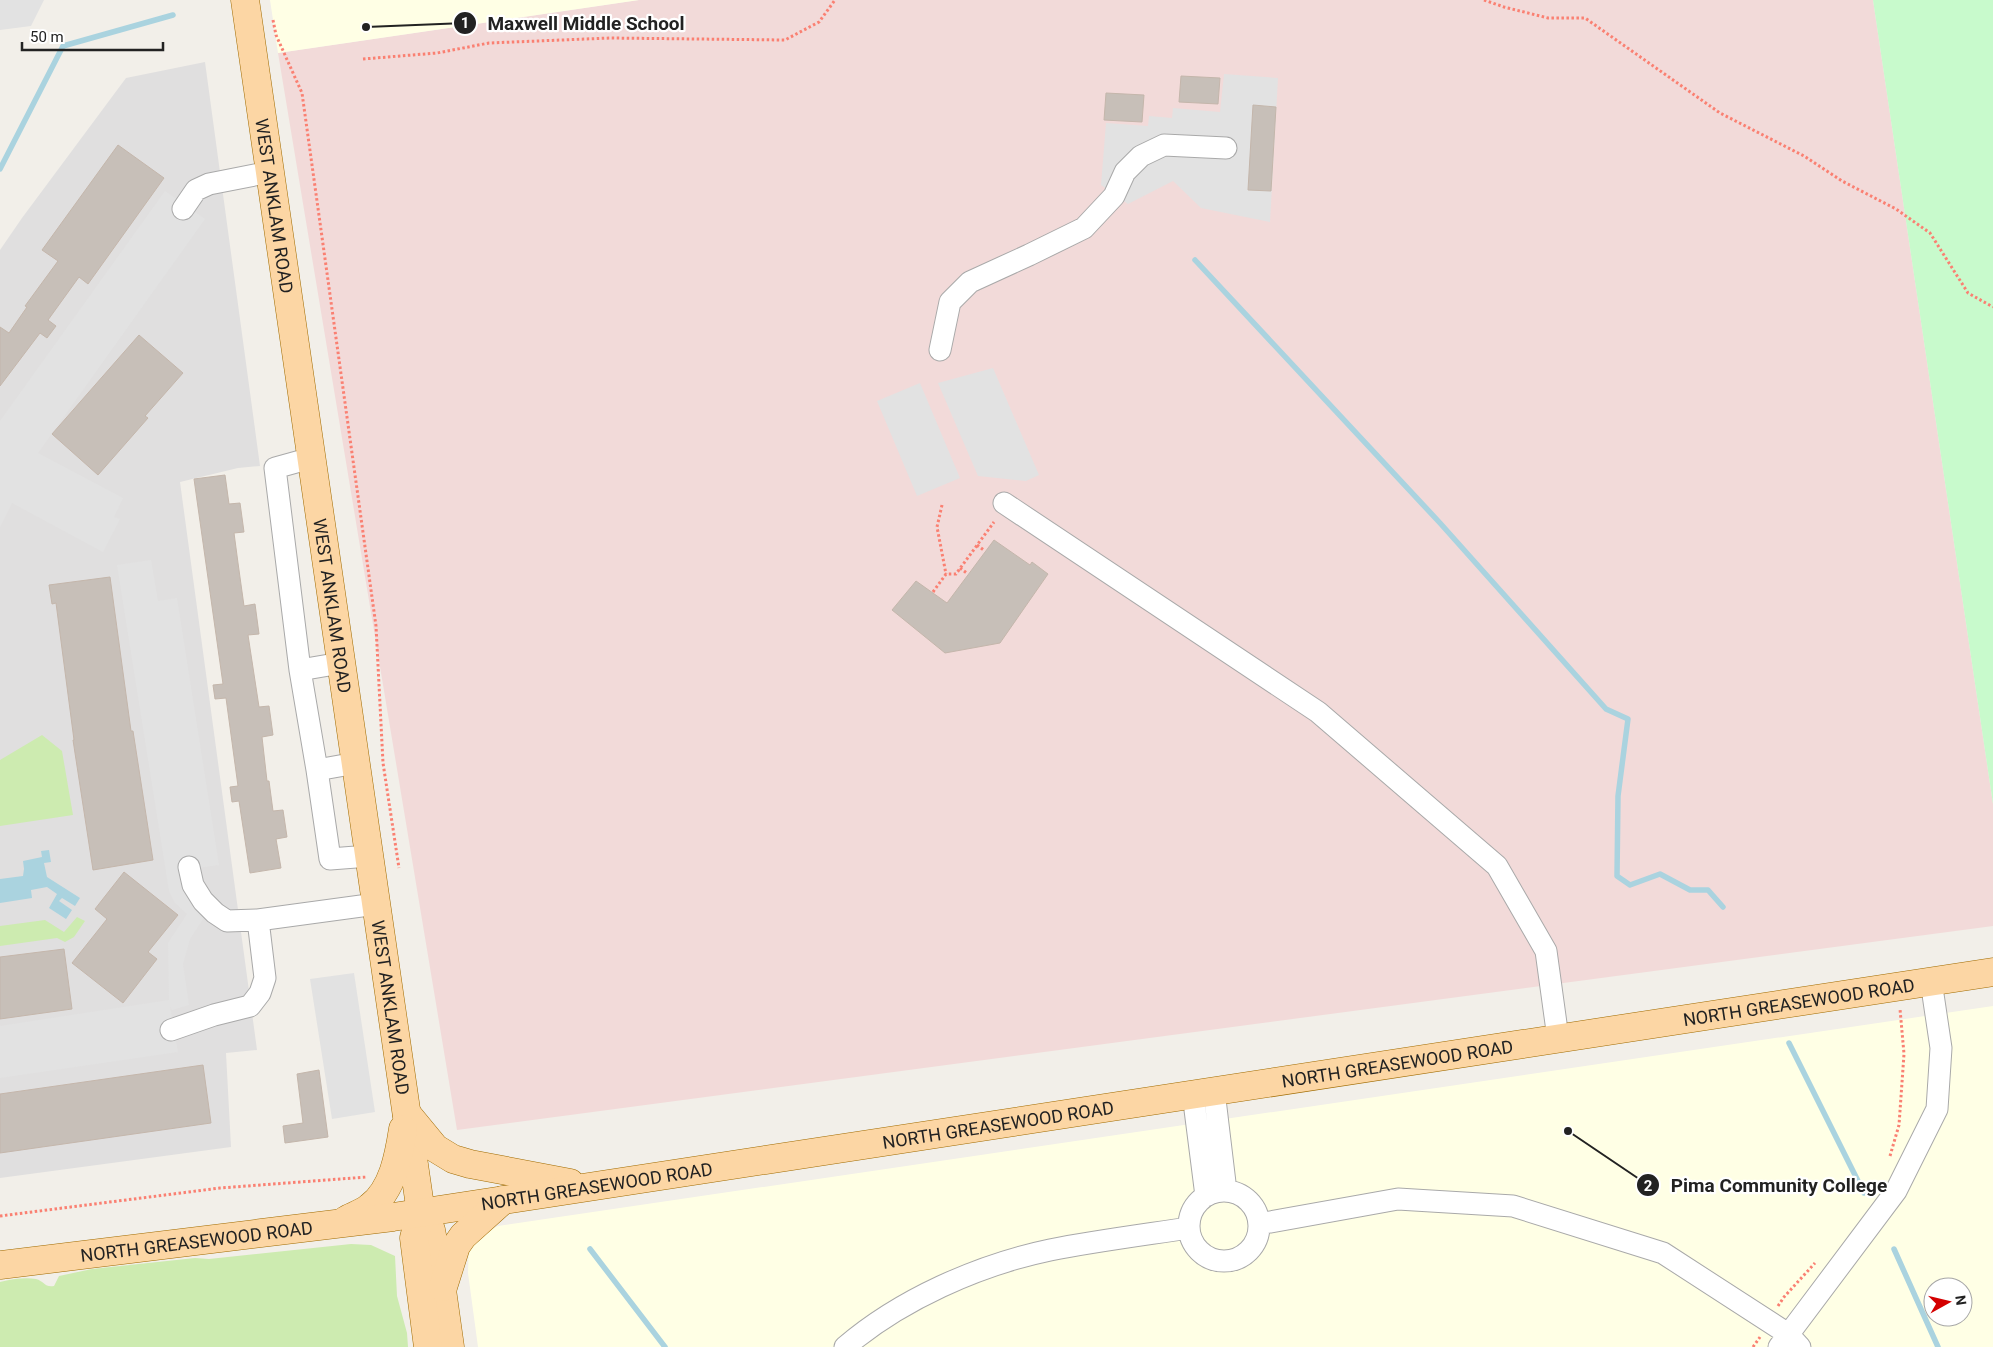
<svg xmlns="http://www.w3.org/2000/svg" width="1993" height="1347" font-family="Roboto,sans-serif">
<rect width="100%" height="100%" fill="#f2efe9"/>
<path fill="#e0dfdf" d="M205 62 260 466 238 468 180 482 257 1050 226 1053 231 1147 0 1178V250L22 218 126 78Z"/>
<path fill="#f2dad9" d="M639 0H1873L1993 804V926L457 1130 278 53Z"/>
<path fill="#ffffe5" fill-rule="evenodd" d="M270 0H639L278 53Z
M1993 1006V1347H478L468 1273 469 1240 498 1226ZM1933 1287H1963V1317H1933Z"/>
<path fill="#cdebb0" d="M42 735 62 751 73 815 0 826V760Z
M77 917 85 921 74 937 65 942 57 938 0 946V926L45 920 64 932Z
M351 1244 371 1245 395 1256 397 1296 407 1333 408 1347H0V1282C12 1279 25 1277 36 1279 44 1281 45 1288 54 1286L59 1276 92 1269 195 1258 209 1259Z"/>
<path fill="#c8facc" d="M1873 0H1993V804Z"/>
<path fill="#e2e2e2" d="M0 0H44L31 26 0 30Z
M1224 74 1278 78 1270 222 1201 208 1173 181 1128 204 1101 185 1106 123 1148 126 1149 116 1172 118 1173 108 1220 112Z
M165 191 205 219 38 453 123 498 114 517 120 519 103 552 12 503 0 527V421Z
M993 368 1039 475 1026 481 978 476 938 383Z
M920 383 960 478 917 496 877 401Z
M151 560 158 601 177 598 219 865 178 871 189 895 205 916 190 939 183 964 189 1005 172 1010 170 1006 178 1052 0 1078V1026L169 1000 168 943 187 914 175 903 169 891 117 565Z
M354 973 375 1112 332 1119 310 979Z"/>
<path fill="#aad3df" d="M49 850 51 862 44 863 47 877 80 898 75 906 62 898 59 901 72 910 66 919 49 908 57 894 47 887 31 890 32 898 0 903V879L23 876 24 869 23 861 42 857 41 851Z"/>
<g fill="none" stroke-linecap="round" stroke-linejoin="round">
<path stroke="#aad3df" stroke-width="5.5" d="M0 169 63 46 173 15
M1195 260 1440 523 1606 709 1628 719 1618 796 1617 876 1630 885 1660 874 1690 890H1708L1723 907
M1789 1043 1864 1193
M590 1249 665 1347
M1894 1249 1938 1347"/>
</g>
<path fill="#c7bfb8" stroke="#c4b6ab" d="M1181 76 1220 78 1218 104 1179 102Z
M1106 93 1144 95 1142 122 1104 120Z
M1253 105 1276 107 1271 191 1248 190Z
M118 145 164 178 88 284 79 277 48 320 56 326 47 338 40 333 0 386V327L9 333 27 307 25 306 58 261 42 250Z
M139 335 183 373 145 416 148 418 98 475 52 434Z
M225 475 229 504 240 503 244 532 234 533 238 563 244 606 255 604 259 634 248 635 259 707 269 706 273 735 262 737 267 781H269L273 811 283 810 287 837 276 839 281 868 250 873 239 801 232 802 230 787 238 786 226 698 215 699 213 685 223 684 194 479Z
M994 540 1030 565 1032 562 1048 574 1000 643 945 653 892 610 916 581 947 603Z
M110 577 131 731H133L153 860 93 870 73 740H74L56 603 52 604 49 585Z
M124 872 178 915 148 952 157 959 123 1003 72 963 107 919 95 909Z
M64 949 72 1009 0 1019V957Z
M203 1065 211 1123 0 1153V1094Z
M319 1070 328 1137 285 1143 283 1126 303 1123 297 1074Z"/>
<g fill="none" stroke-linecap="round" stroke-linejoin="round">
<defs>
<path id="minor" d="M183 209 196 190 209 184 270 172
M940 350 950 302 970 282 1029 255 1084 228 1114 196 1125 172 1141 156 1164 145 1226 148
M311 458 275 468 300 670 341 663
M1004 503 1318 712 1497 866 1546 951 1558 1038
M300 670 317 770 356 763
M317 770 330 859 369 856
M189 867 193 885 203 901 215 913 227 921 258 920 376 904
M171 1030 214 1015 250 1006 260 993 265 978 258 920
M1214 1091 1226 1191
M1193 1094 1206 1196
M1189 1226a35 35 0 1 1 70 0a35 35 0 1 1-70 0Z
M1259 1224 1398 1199 1513 1206 1663 1253 1788 1334 1800 1347
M845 1347C900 1300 978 1265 1050 1250 1096 1241 1143 1235 1189 1228
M1779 1347 1896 1191 1937 1109 1941 1048 1931 981"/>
<g id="major">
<path id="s1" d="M245 0 421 1213 431 1230 442 1290 450 1347"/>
<path d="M407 1114 435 1148 453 1159 470 1164 570 1183"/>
<path d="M419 1219 414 1238 428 1347"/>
<path d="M346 1220C353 1216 363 1213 370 1207 393 1190 399 1155 403 1129"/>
<path id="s2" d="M0 1265 393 1217 1993 972"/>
<path d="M443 1287 456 1246 463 1236 503 1200"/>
</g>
</defs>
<use href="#minor" stroke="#a9a9a9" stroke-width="23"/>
<use href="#major" stroke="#a06b00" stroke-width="29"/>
<path stroke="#fa8072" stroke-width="3" stroke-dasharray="2.5 2.5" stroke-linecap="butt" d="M1484 0 1504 7 1548 18H1585L1720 113 1804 156 1842 181 1896 209 1930 233 1968 293 1993 307
M273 20 276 35 302 93 376 626 383 763 399 868
M363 59 437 53 489 43 610 38 785 40 819 22 835 0
M942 505 937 527 946 574
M977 545 985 551
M960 568 968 574
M933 592 946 574H956L994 522
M1890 1156 1899 1125 1904 1054 1900 1009
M0 1216 220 1188 367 1177
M1778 1306 1784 1297 1815 1263
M1753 1347 1760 1337"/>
<use href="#minor" stroke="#fff" stroke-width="21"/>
<use href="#major" stroke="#fcd6a4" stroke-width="28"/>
</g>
<g text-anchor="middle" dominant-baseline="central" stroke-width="4.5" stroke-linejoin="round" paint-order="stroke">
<g font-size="18" fill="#222" stroke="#fff">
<text stroke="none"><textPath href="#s1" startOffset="208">WEST ANKLAM ROAD</textPath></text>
<text stroke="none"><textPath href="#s1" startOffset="612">WEST ANKLAM ROAD</textPath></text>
<text stroke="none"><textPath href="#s2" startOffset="1818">NORTH GREASEWOOD ROAD</textPath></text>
<text stroke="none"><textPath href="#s1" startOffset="1018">WEST ANKLAM ROAD</textPath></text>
<text stroke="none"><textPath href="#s2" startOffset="1412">NORTH GREASEWOOD ROAD</textPath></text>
<text stroke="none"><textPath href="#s2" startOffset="1008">NORTH GREASEWOOD ROAD</textPath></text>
<text stroke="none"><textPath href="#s2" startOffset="602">NORTH GREASEWOOD ROAD</textPath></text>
<text stroke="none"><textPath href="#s2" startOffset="198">NORTH GREASEWOOD ROAD</textPath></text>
</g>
</g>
<path fill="none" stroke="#222" stroke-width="2" d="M366 27L465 23M1568 1131L1648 1185"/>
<g fill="#222" stroke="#fff" stroke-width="2">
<circle cx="366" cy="27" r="5"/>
<circle cx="1568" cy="1131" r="5"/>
<circle cx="465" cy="23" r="12"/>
<circle cx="1648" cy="1185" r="12"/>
</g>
<g font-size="15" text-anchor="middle" font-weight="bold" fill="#fff">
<text x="465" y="28">1</text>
<text x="1648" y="1191">2</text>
</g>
<g font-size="19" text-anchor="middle" font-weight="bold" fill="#222" stroke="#fff" stroke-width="4.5" stroke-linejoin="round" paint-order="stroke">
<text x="586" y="30">Maxwell Middle School</text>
<text x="1779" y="1192">Pima Community College</text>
</g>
<g transform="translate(1948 1302) rotate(82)"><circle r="24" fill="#ffffff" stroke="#a7a7a7"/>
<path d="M0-4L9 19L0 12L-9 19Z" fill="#d40000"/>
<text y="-8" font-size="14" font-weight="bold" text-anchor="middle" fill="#222222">N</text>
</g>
<path d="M22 42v8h141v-8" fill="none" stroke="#222222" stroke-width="2.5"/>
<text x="30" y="42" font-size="15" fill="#222222" stroke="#ffffff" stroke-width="4" paint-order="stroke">50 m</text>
</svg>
